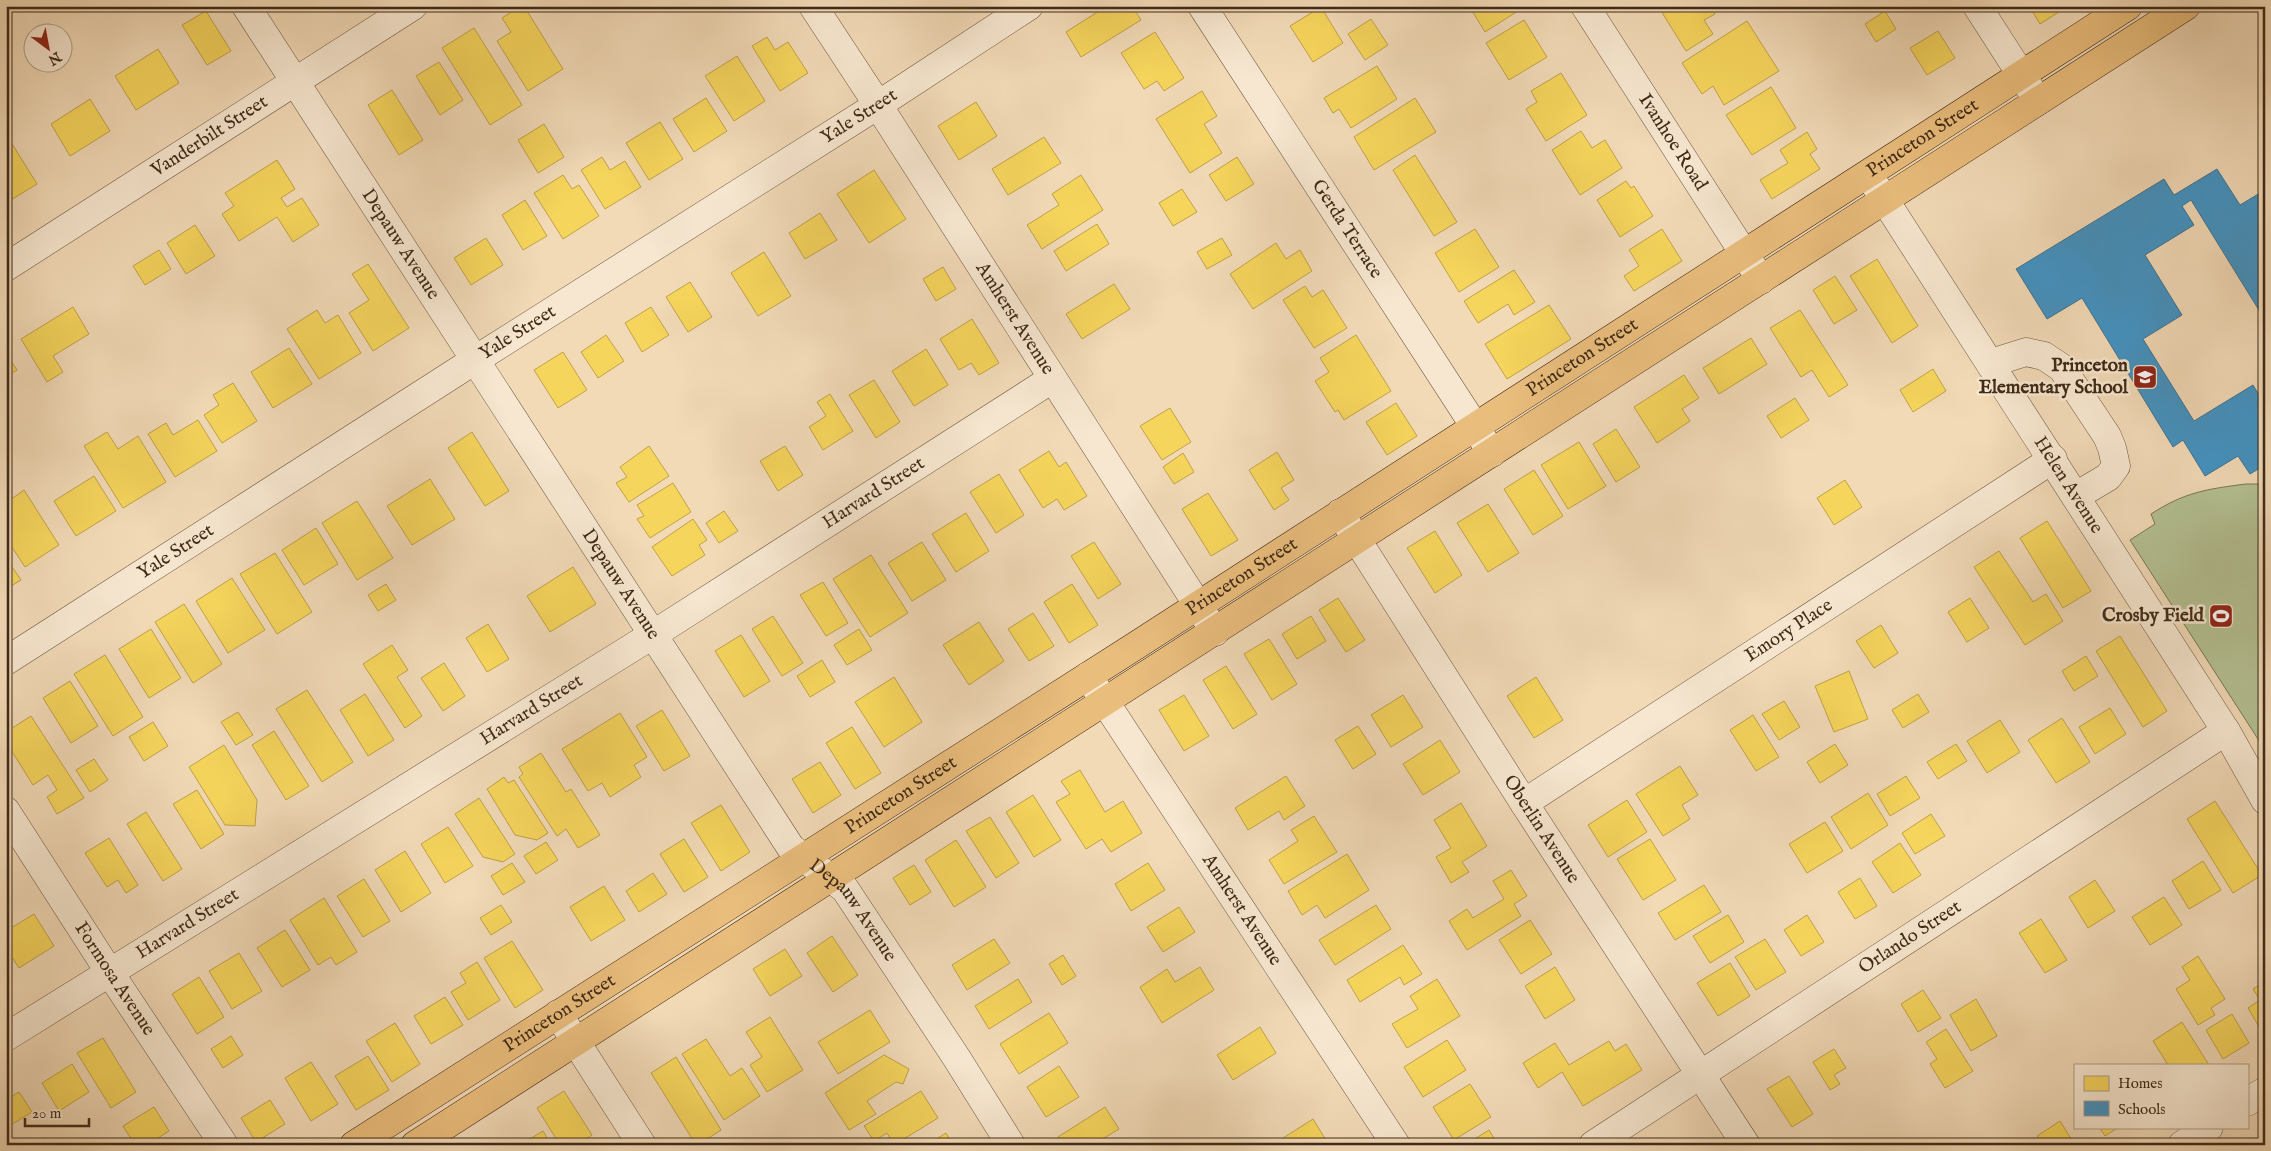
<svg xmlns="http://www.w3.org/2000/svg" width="2271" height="1151" font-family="'IM FELL English',serif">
<rect width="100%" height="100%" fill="#f2dab7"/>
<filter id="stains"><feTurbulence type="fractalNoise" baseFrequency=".004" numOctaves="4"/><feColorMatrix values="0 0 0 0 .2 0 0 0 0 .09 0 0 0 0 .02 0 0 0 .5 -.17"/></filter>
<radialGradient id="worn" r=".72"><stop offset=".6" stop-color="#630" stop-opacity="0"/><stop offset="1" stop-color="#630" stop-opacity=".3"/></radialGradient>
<path fill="#b4c193" stroke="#7a7656" d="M2246 484H2265V750L2130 540 2155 524 2151 514C2185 492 2207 489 2246 484Z"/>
<path fill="#f6d55c" stroke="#bfa248" d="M521 6H524L563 69 528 91 497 41 511 32 502 18Z
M1107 6H1132L1141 20 1081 57 1066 32Z
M1469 6H1519L1521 9 1485 32Z
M1658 6H1710L1715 14 1704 20 1713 34 1686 51Z
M2029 6H2064L2065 8 2040 24Z
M1321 7 1343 43 1313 62 1290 26Z
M206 11 231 51 207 65 182 25Z
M1885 11 1896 29 1876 42 1865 24Z
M1371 19 1388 45 1365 60 1348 34Z
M1524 20 1547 57 1509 80 1486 43Z
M1747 21 1779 71 1724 105 1713 86 1702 94 1682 63Z
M474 28 522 105 490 125 442 48Z
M1938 31 1955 58 1927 75 1910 48Z
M1155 32 1184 78 1164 91 1157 81 1144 89 1121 53Z
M767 37 775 50 788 42 808 73 780 91 752 46Z
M158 49 179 83 136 110 115 76Z
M737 56 765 101 734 121 705 76Z
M439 62 463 100 440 115 416 76Z
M1377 66 1397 99 1351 128 1339 109 1333 113 1324 98Z
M1561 73 1587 115 1546 141 1526 109 1537 102 1531 91Z
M1771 87 1796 128 1752 155 1726 115Z
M392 90 423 140 399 155 368 105Z
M1202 91 1217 116 1204 124 1222 153 1190 173 1156 119Z
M706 98 727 131 694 152 673 119Z
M1415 98 1436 132 1374 170 1354 137Z
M90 99 110 131 70 156 51 124Z
M976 102 997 136 959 160 938 126Z
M660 122 683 159 649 180 626 143Z
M6 123 11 131 6 134 37 184 6 203Z
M544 124 564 157 538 173 518 140Z
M1581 131 1592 148 1605 140 1622 168 1580 195 1552 150Z
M1807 132 1817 149 1810 154 1820 169 1772 199 1760 180 1788 163 1780 150Z
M1044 137 1061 163 1008 195 992 169Z
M1415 155 1457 222 1434 236 1393 170Z
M602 157 610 170 625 161 641 187 605 209 581 170Z
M1237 157 1254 184 1226 201 1209 175Z
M277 160 295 189 281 198 287 207 302 198 319 225 293 242 277 217 239 241 222 214 234 206 225 193Z
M874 170 906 219 869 243 837 194Z
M563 175 572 189 579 185 599 216 563 239 534 193Z
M1081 175 1103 210 1042 249 1027 225 1059 205 1052 194Z
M1626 181 1631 188 1634 186 1653 216 1620 237 1597 200Z
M1182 189 1197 212 1173 226 1159 203Z
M525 200 547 236 523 250 502 215Z
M820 213 837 240 805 259 789 233Z
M1097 224 1109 244 1066 271 1054 251Z
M195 225 215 256 186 274 167 243Z
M1475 229 1499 267 1459 292 1435 253Z
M1662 229 1682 261 1634 291 1624 276 1639 266 1629 250Z
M486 238 503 265 471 285 454 258Z
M1222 238 1232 255 1207 269 1197 252Z
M1276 243 1286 259 1300 250 1312 271 1253 309 1230 274Z
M159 250 171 269 145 285 133 266Z
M764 252 791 296 758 316 731 273Z
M1877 259 1918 326 1892 343 1850 276Z
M368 264 409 328 373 351 349 313 369 300 352 274Z
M943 267 956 289 936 301 923 279Z
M1514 270 1535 302 1514 315 1508 304 1478 323 1464 301Z
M1835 276 1857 310 1834 324 1813 290Z
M690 282 712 317 688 332 666 297Z
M1114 284 1130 309 1082 339 1066 314Z
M1305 286 1312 297 1323 290 1347 328 1314 348 1283 300Z
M1549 305 1571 339 1507 379 1485 344Z
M73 307 89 334 53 356 63 372 47 382 21 339Z
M651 307 669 335 642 352 625 323Z
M317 310 325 323 338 315 361 353 319 379 287 329Z
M1800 310 1848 385 1829 397 1812 370 1801 377 1770 328Z
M972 319 999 363 979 375 971 363 959 370 940 339Z
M606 335 624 361 598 378 581 352Z
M1356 335 1391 391 1344 420 1338 410 1335 412 1315 381 1329 372 1320 358Z
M1751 338 1767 364 1719 394 1703 368Z
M289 348 312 384 273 408 251 372Z
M926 349 948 385 914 406 892 371Z
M563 352 587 390 558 408 534 370Z
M6 353 17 370 6 377Z
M1933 369 1946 391 1913 412 1900 390Z
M1684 375 1699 398 1682 409 1690 421 1657 443 1634 407Z
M874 380 900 422 876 438 849 395Z
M233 383 257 421 222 443 204 415 219 405 213 395Z
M830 394 853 431 823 450 809 427 826 416 817 402Z
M1795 398 1809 420 1781 438 1767 416Z
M1396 403 1417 436 1387 455 1366 422Z
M1170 408 1191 442 1162 460 1140 426Z
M198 420 217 451 175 477 148 434 166 423 173 435Z
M1616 429 1640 467 1616 482 1593 444Z
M107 432 118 449 138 436 166 482 123 508 84 446Z
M472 432 509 491 485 506 448 448Z
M1579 442 1606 486 1568 509 1541 465Z
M649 446 669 476 629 502 616 483 627 477 620 467Z
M785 446 803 475 778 491 760 461Z
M1049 451 1059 467 1066 462 1087 496 1064 510 1057 499 1043 508 1019 470Z
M1277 452 1294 480 1281 488 1289 500 1274 510 1249 470Z
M1183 453 1194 472 1174 484 1163 467Z
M1534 470 1563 516 1533 535 1504 489Z
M999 474 1024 515 996 533 970 492Z
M94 476 116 511 76 536 54 501Z
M430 479 455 519 412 545 387 506Z
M1845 480 1862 507 1834 525 1817 498Z
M673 483 691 512 650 538 637 519 644 516 637 505Z
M7 488 13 498 24 490 59 545 25 567 6 538Z
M1208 493 1238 540 1211 556 1182 509Z
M357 501 393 558 357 580 322 523Z
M1488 504 1519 553 1488 572 1457 523Z
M724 511 738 531 719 543 706 523Z
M966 513 989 551 956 572 932 534Z
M693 519 707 540 699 545 705 555 672 576 652 547Z
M2047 521 2091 591 2063 608 2020 538Z
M316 528 338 564 304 585 282 550Z
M1435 531 1462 575 1435 593 1407 548Z
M922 542 946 580 912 601 888 563Z
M1094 542 1121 584 1098 599 1071 556Z
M1999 551 2033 602 2046 594 2063 621 2025 645 1974 567Z
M275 553 312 612 277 634 240 574Z
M871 555 908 613 870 637 833 579Z
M6 558 21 580 6 589Z
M573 567 596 604 550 632 527 596Z
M232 578 265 630 228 653 196 601Z
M823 582 848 623 826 636 800 595Z
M386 584 396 600 378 611 368 595Z
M1072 584 1098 625 1069 643 1044 602Z
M1338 598 1365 640 1346 652 1319 610Z
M1970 598 1989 628 1967 642 1948 612Z
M184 604 222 664 193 683 155 622Z
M1033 613 1054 646 1029 661 1008 629Z
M773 616 803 663 782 676 752 629Z
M1311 616 1326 641 1297 659 1282 634Z
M979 622 1004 661 969 685 943 645Z
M488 624 509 659 487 672 466 638Z
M1881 625 1898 653 1874 668 1856 641Z
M151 629 181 678 149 698 119 649Z
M859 629 872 650 847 665 834 645Z
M741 635 770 681 744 697 715 651Z
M2120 636 2167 711 2143 727 2096 651Z
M1269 639 1297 684 1272 700 1244 654Z
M392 645 408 670 397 677 422 716 405 728 363 664Z
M105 655 143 717 113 736 74 674Z
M2086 656 2098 676 2074 691 2062 671Z
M822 660 835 682 810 697 797 676Z
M444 663 465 696 443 711 421 678Z
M1226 666 1257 714 1233 729 1203 680Z
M1849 671 1868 719 1834 732 1815 686Z
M894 677 922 722 884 747 855 702Z
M1536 677 1563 720 1534 738 1507 696Z
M70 681 98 726 71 743 43 698Z
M307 690 353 762 322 782 276 709Z
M365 694 394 740 368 756 340 710Z
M1918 694 1929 712 1903 728 1892 710Z
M1184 695 1209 736 1184 751 1159 710Z
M1403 695 1423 727 1391 747 1371 715Z
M1784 701 1800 727 1779 740 1762 714Z
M2110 708 2126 734 2095 754 2079 727Z
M662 710 690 756 664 771 636 726Z
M238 712 253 735 236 745 221 722Z
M620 713 647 757 634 765 641 777 610 797 602 783 588 791 562 749Z
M1753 715 1779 757 1756 771 1730 730Z
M31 716 84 798 57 814 47 797 57 790 48 775 33 785 6 742V732Z
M2062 718 2090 762 2056 783 2028 740Z
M2000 720 2020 752 1987 773 1967 741Z
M153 722 168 746 144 761 129 737Z
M1358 726 1376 754 1353 769 1335 740Z
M852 727 881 773 855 789 826 743Z
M274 731 309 786 286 800 252 745Z
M1440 740 1460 772 1423 795 1403 764Z
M1835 744 1848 765 1820 783 1807 762Z
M1956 744 1967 761 1938 779 1927 762Z
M224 745 257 800 255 826 225 825 189 767Z
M541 753 566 792 571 789 600 835 578 848 566 829 557 836 519 777 523 774 519 767Z
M94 759 108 780 90 792 76 770Z
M820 762 841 795 813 813 792 779Z
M1680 766 1698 795 1682 805 1690 819 1663 836 1636 794Z
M1080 770 1105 812 1123 801 1142 833 1111 852 1102 839 1086 849 1056 802 1070 794 1061 781Z
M1286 776 1305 806 1284 820 1279 811 1248 830 1235 808Z
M1906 776 1920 798 1890 816 1877 794Z
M504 777 508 783 514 780 548 833 537 840 515 835 487 789Z
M197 790 224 834 201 849 173 804Z
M1868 793 1888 825 1851 849 1831 817Z
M1033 795 1061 840 1034 857 1006 812Z
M479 798 515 854 503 862 483 857 455 814Z
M1627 800 1647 832 1608 857 1588 825Z
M2215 801 2262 875 2233 893 2187 819Z
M1461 803 1487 846 1462 862 1469 872 1451 883 1436 857 1451 848 1434 820Z
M721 805 750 852 721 871 691 823Z
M146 812 182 869 163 881 127 824Z
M1931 814 1945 836 1915 854 1902 833Z
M1314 816 1337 852 1284 884 1269 860 1298 841 1291 830Z
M990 817 1019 863 996 878 966 831Z
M1825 822 1843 851 1807 873 1789 844Z
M448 827 473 866 445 883 421 844Z
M109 838 138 885 126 893 118 880 107 887 85 853Z
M684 839 708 877 684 892 660 854Z
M1650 839 1676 880 1643 900 1617 859Z
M956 840 986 887 954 907 925 860Z
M546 842 558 860 536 874 524 856Z
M1900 843 1921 875 1893 893 1872 862Z
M405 851 431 893 401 912 375 870Z
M1347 854 1369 890 1325 918 1317 905 1302 915 1288 891Z
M2203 861 2221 890 2189 909 2172 881Z
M512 863 525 882 503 895 491 876Z
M1148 863 1165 890 1131 911 1115 884Z
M914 865 931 892 910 905 893 878Z
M1511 870 1527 896 1514 904 1521 916 1467 950 1449 921 1467 909 1473 918 1504 899 1493 881Z
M653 873 667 894 639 912 626 891Z
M1860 878 1877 906 1855 919 1838 892Z
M364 879 390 921 363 937 337 896Z
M2095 880 2115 911 2088 928 2069 897Z
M1704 885 1721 912 1675 940 1658 913Z
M604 886 625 920 591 941 570 907Z
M2164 897 2182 925 2150 945 2132 917Z
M324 898 357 952 336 965 331 957 318 965 290 920Z
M501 905 512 922 491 935 480 918Z
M1376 905 1391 929 1335 965 1319 940Z
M1179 907 1195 932 1163 952 1147 927Z
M34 914 54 946 19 968 6 948V931Z
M1728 915 1744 942 1710 963 1693 936Z
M1807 915 1824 942 1801 956 1784 930Z
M2041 919 2067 960 2045 973 2019 933Z
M1530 920 1552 954 1521 974 1499 940Z
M285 930 310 970 282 987 257 948Z
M832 936 858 975 833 992 807 953Z
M994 939 1010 963 967 990 952 965Z
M1765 939 1786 972 1756 990 1735 957Z
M512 941 543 990 515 1008 484 958Z
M1403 945 1422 974 1404 985 1400 977 1360 1002 1347 980Z
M785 949 802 976 770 996 753 969Z
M239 953 262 991 232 1009 209 971Z
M1063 955 1076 976 1062 985 1049 964Z
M2198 956 2225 999 2211 1008 2215 1015 2198 1025 2176 989 2190 980 2182 967Z
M477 962 500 1000 468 1020 451 992 466 983 460 973Z
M1730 963 1750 996 1718 1016 1697 983Z
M1200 967 1214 990 1162 1023 1140 987 1167 969 1175 982Z
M1555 967 1575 1000 1545 1019 1525 986Z
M199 977 224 1017 197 1034 172 994Z
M1018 979 1032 1002 989 1029 975 1006Z
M1437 979 1460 1016 1407 1048 1392 1024 1418 1009 1410 996Z
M2265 982V1031L2262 1032 2248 1008 2260 1000 2253 989Z
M1923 990 1941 1018 1918 1032 1901 1004Z
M445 997 463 1025 431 1044 414 1016Z
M1976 999 1997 1036 1971 1051 1950 1015Z
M870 1010 890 1042 838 1074 818 1042Z
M1049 1013 1068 1043 1019 1074 1000 1044Z
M2232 1014 2249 1043 2223 1059 2206 1030Z
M770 1017 803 1070 767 1092 750 1065 762 1057 746 1032Z
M2182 1022 2209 1065H2168L2153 1041Z
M395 1023 420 1064 392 1082 366 1041Z
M1260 1027 1276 1053 1233 1080 1217 1055Z
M1946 1029 1973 1071 1945 1088 1930 1064 1937 1059 1926 1042Z
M231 1036 243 1055 223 1068 211 1049Z
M103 1038 136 1092 111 1108 77 1053Z
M706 1039 730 1076 742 1068 760 1096 724 1120 682 1054Z
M1447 1040 1466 1070 1423 1097 1404 1067Z
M1609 1041 1615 1051 1626 1044 1642 1070 1583 1106 1562 1072 1538 1088 1523 1063 1555 1043 1569 1065Z
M1834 1049 1846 1068 1834 1075 1840 1084 1830 1090 1813 1062Z
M884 1055 909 1069 903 1084 896 1082 867 1101 876 1114 849 1130 825 1093Z
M368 1056 389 1090 356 1110 335 1076Z
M676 1057 721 1130 698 1145H696L651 1073Z
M311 1062 338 1104 311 1121 285 1078Z
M72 1064 89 1092 59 1111 42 1083Z
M1059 1066 1079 1097 1046 1117 1027 1087Z
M1789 1076 1813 1114 1792 1127 1767 1089Z
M1470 1084 1491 1117 1454 1140 1433 1107Z
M564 1091 592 1135 577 1145H560L537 1108Z
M921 1091 938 1118 894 1145 887 1133 874 1141 864 1126Z
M19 1092 32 1112 6 1128V1100Z
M270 1100 285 1124 256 1142 241 1118Z
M154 1107 169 1131 147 1145H135L123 1126Z
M1105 1107 1119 1129 1093 1145H1063L1058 1137Z
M1313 1119 1327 1142 1322 1145H1288L1283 1138Z
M2060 1121 2075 1145H2042L2037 1136Z
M2099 1127H2119L2105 1136Z
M1489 1130 1498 1145H1465Z
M543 1131 551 1145H520Z
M946 1133 953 1145H927Z
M44 1138 48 1145H33Z"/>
<path fill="#4393c3" stroke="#427490" d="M2217 169 2240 205 2265 190V320L2191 200 2182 206 2194 225 2145 255 2182 315 2143 339 2194 421 2253 385 2265 405V465L2250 474 2238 456 2205 476 2183 440 2173 447 2082 298 2047 319 2016 269 2164 179 2174 195Z"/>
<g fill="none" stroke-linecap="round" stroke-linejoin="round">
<defs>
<g id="minor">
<path id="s1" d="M246 6 791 848 845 889 956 1057 1011 1145"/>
<path id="s2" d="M813 6 878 105 1215 632"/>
<path id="s3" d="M1202 6 1492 453"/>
<path id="s4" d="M1585 6 1761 280"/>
<path d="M1977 6 2038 101"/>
<path id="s5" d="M1868 174 2226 731 2265 800"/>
<path id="s6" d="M6 267 413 6"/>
<path d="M1991 363 2026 352 2044 356 2062 368 2107 436 2112 448 2116 466 2108 477 2076 496"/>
<path id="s7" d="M1340 513 1524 803 1746 1145"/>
<path id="s8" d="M6 661 475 360 878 105 1029 6"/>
<path id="s9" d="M1088 676 1396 1145"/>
<path id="s10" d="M1524 803 2053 459"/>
<path id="s11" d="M6 811 110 973 224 1145"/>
<path d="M558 1014 642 1145"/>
<path id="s12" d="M6 1037 654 634 1052 379"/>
<path d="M2247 1102 2265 1091"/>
<path id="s13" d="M1593 1145 2226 731"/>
<path d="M2182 1145 2209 1127"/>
</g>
<g id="major">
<path id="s14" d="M354 1145 1129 650 2128 6"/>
<path d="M415 1145 2186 6"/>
</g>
</defs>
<use href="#minor" stroke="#6c5640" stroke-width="29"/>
<use href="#major" stroke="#3f2a18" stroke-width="29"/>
<use href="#minor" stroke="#f7e7d0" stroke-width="28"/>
<use href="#major" stroke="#e9bd7c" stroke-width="28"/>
</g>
<defs>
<symbol id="school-square" viewBox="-11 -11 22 22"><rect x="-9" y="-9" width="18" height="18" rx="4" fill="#8f2418" stroke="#f7e7d0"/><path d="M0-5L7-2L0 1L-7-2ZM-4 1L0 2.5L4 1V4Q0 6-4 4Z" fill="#fff"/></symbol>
<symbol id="stadium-square" viewBox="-11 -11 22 22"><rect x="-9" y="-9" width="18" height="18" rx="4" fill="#8f2418" stroke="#f7e7d0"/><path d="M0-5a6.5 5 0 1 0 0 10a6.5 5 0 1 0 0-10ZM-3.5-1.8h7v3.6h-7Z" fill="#fff"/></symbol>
</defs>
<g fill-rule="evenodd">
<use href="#school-square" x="2131" y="363" width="28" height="28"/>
<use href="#stadium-square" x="2207" y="602" width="28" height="28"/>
</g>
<g text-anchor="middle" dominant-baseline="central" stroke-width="5" stroke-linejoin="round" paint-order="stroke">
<g font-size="19" fill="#3f2a18" stroke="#f7e7d0">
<text stroke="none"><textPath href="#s8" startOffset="1012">Yale Street</textPath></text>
<text stroke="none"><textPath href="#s6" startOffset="242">Vanderbilt Street</textPath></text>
<text stroke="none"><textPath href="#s14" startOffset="1864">Princeton Street</textPath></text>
<text stroke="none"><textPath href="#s4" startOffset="162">Ivanhoe Road</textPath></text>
<text stroke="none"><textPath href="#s3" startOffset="266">Gerda Terrace</textPath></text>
<text stroke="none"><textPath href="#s1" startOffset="284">Depauw Avenue</textPath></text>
<text stroke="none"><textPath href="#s2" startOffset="372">Amherst Avenue</textPath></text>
<text stroke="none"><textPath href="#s8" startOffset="608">Yale Street</textPath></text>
<text stroke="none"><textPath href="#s14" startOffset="1459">Princeton Street</textPath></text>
<text stroke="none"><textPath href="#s5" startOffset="370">Helen Avenue</textPath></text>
<text stroke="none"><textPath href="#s12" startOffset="1024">Harvard Street</textPath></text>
<text stroke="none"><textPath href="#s8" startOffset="202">Yale Street</textPath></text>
<text stroke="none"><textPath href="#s14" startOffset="1054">Princeton Street</textPath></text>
<text stroke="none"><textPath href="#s1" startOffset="689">Depauw Avenue</textPath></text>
<text stroke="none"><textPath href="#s10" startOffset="316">Emory Place</textPath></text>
<text stroke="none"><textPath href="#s12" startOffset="619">Harvard Street</textPath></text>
<text stroke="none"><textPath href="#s14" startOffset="649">Princeton Street</textPath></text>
<text stroke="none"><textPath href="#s7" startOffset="375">Oberlin Avenue</textPath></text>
<text stroke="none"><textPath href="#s9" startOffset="280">Amherst Avenue</textPath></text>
<text stroke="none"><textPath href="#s1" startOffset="1092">Depauw Avenue</textPath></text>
<text stroke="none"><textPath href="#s12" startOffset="214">Harvard Street</textPath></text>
<text stroke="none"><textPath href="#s13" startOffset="379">Orlando Street</textPath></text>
<text stroke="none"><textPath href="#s11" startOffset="200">Formosa Avenue</textPath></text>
<text stroke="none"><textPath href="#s14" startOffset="244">Princeton Street</textPath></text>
</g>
<g font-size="19" font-weight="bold" fill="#3f2a18" stroke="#f7e7d0" text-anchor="end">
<text x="2128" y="366">Princeton<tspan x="2128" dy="22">Elementary School</tspan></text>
<text x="2204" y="616">Crosby Field</text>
</g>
</g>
<rect width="2271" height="1151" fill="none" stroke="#f2dab7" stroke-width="25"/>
<rect x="8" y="8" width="2256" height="1136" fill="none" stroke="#3f2a18" stroke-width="2.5"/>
<rect x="12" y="12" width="2246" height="1126" fill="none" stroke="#3f2a18"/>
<rect x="2074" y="1064" width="175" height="65" fill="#f7e7d0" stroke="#ad9b86"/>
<rect x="2084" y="1076" width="25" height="15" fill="#f6d55c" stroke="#ad9b86"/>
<text x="2118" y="1088" font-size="15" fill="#3f2a18">Homes</text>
<rect x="2084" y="1101" width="25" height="15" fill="#4393c3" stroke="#ad9b86"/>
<text x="2118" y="1114" font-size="15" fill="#3f2a18">Schools</text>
<g transform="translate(48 48) rotate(148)"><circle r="24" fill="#f7e7d0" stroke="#ad9b86"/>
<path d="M0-4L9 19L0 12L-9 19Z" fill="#8f2418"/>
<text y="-8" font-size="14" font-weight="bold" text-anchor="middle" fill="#3f2a18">N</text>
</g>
<path d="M25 1118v8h64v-8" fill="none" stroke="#3f2a18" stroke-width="2.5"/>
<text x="32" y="1118" font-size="15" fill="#3f2a18" stroke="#f7e7d0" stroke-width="4" paint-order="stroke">20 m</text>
<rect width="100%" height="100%" filter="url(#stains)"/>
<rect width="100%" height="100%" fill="url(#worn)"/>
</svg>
